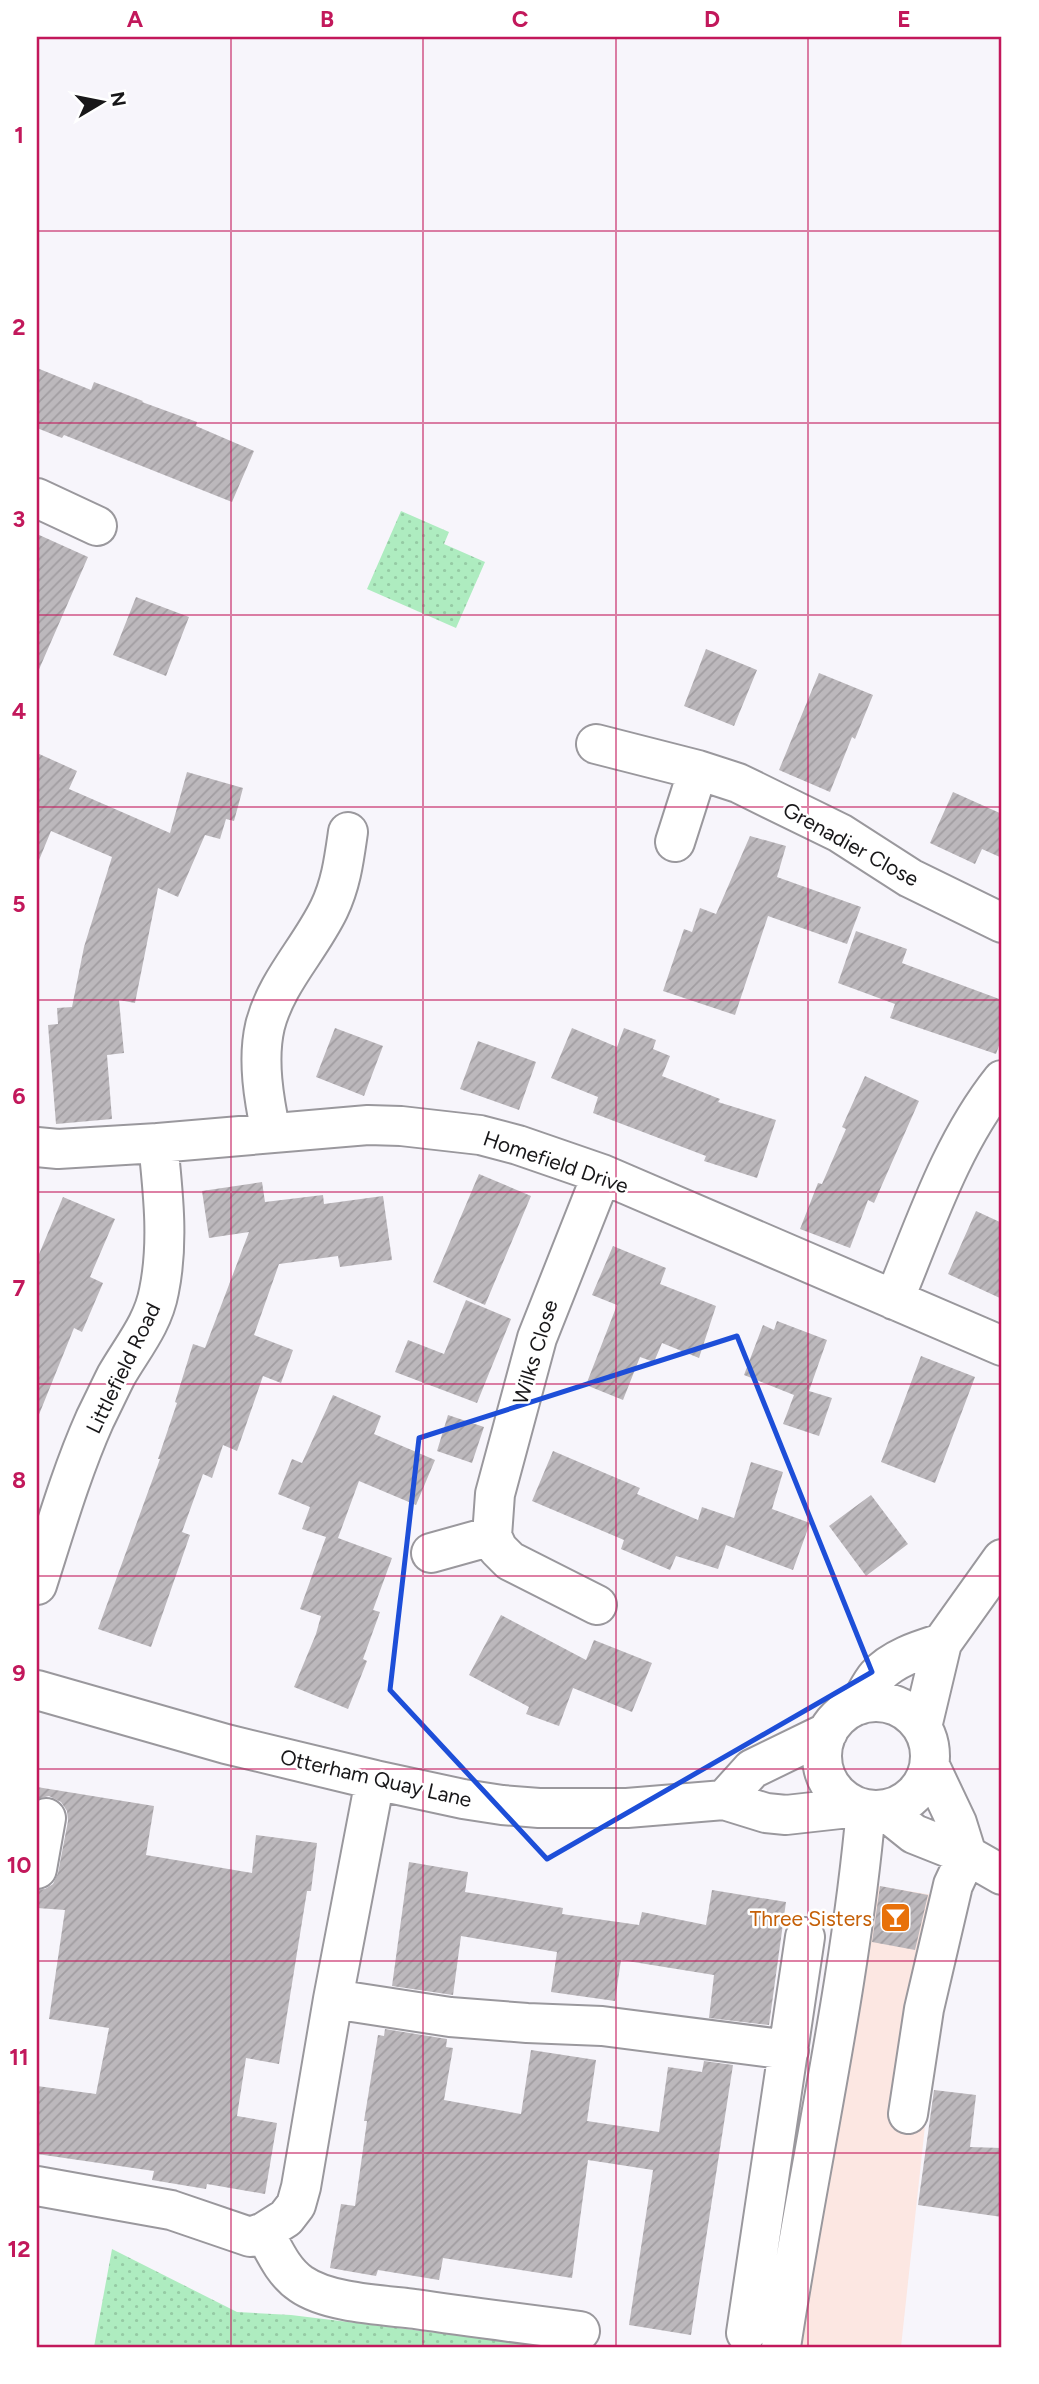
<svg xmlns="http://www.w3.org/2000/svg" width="1039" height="2384" font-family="Figtree,sans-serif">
<defs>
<pattern id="park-dots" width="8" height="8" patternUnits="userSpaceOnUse" patternTransform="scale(1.75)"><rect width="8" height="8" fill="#aeecc0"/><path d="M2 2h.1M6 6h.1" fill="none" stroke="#95caa4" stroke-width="1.8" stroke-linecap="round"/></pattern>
<pattern id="building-hatch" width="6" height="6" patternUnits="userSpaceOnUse" patternTransform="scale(1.75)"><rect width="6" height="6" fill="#bcb8bc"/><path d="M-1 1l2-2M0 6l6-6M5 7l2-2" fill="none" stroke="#a19da1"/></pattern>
</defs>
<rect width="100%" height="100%" fill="#f7f5fb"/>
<path fill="#fce7e2" d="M865 1884 933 1895 934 2043 901 2347H799Z"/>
<path fill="url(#park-dots)" d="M401 511 449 532 444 544 485 562 456 628 367 589Z
M112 2249 237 2312 291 2315 553 2347H94Z"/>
<path fill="url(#building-hatch)" d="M37 368 91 390 94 382 143 401 142 402 197 422 196 426 254 451 232 502 64 435 62 438 37 428Z
M37 534 88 557 37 674Z
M136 597 189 617 166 676 113 655Z
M706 649 757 670 734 726 684 706Z
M819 673 873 695 855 739 852 737 830 792 779 770Z
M37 753 77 771 69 789 170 833 187 772 243 788 234 821 226 819 220 839 205 835 178 897 158 888 135 1003 119 1000 124 1053 107 1055 112 1119 56 1124 48 1025 58 1024 57 1008 72 1007 84 947 112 857 51 831 37 865Z
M953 792 1002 814V858L982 849 975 864 930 843Z
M750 836 786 846 777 877 861 907 847 944 768 916 735 1015 663 991 684 929 692 932 700 908 716 914Z
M856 931 907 949 902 963 1002 1000V1037L996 1054 890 1018 895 1004 838 983Z
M335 1028 383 1046 364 1096 316 1077Z
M572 1028 617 1047 624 1028 656 1040 653 1049 670 1056 662 1076 720 1099 718 1102 776 1120 757 1178 704 1161 706 1156 593 1113 598 1097 551 1078Z
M478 1041 536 1062 519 1110 460 1089Z
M865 1076 919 1101 874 1203 868 1200 850 1248 800 1229 818 1183 822 1184 846 1129 842 1127Z
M479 1174 531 1196 485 1305 433 1282Z
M262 1182 265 1202 323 1195 324 1204 383 1196 392 1260 340 1267 338 1256 279 1264 254 1335 293 1350 281 1383 263 1376 237 1451 223 1445 212 1478 203 1474 182 1532 190 1535 151 1647 98 1629 160 1459H158L177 1403 175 1402 193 1344 205 1348 249 1232 209 1238 202 1191Z
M63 1197 115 1219 90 1277 103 1283 82 1332 74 1328 38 1417 37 1259Z
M976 1211 1002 1223V1299L948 1274Z
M613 1246 666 1268 660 1284 716 1306 699 1358 662 1343 654 1362 640 1357 623 1400 586 1385 617 1305 592 1295Z
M466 1300 511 1319 477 1403 395 1372 408 1340 444 1354Z
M777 1321 827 1340 809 1391 832 1398 819 1436 783 1424 794 1395 744 1375 763 1325 774 1330Z
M921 1356 975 1377 935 1483 881 1462Z
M333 1395 381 1416 374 1434 435 1460 416 1505 359 1481 338 1538 392 1558 373 1610 380 1612 363 1659 367 1661 348 1709 294 1687 316 1634 321 1616 300 1609 326 1537 302 1529 310 1507 278 1494 292 1459 302 1463Z
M448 1415 484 1427 472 1463 437 1451Z
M553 1451 640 1488 637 1494 698 1520 702 1507 734 1518 751 1462 783 1472 772 1509 810 1523 793 1570 726 1545 718 1569 676 1556 670 1570 621 1549 624 1540 532 1501Z
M871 1495 908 1544 866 1576 829 1526Z
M501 1615 586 1660 594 1640 652 1663 632 1712 573 1688 559 1726 526 1714 529 1707 469 1675Z
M37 1787 154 1806 146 1855 252 1873 256 1835 317 1843 311 1891H307L279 2064 246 2058 237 2116 277 2123 265 2194 207 2184 206 2189 152 2180 154 2171 37 2154V2086L96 2094 109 2028 49 2019 65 1910 37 1908V1890L45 1889 53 1884 58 1873 68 1821 67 1811 61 1802 49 1796 37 1799Z
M409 1862 468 1872 465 1892 563 1908 562 1914 639 1925 642 1912 706 1925 712 1890 786 1902 769 2025 709 2018 714 1975 621 1960 615 2001 551 1992 557 1952 461 1936 453 1995 392 1986Z
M880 1886 928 1895 915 1950 872 1942Z
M385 2029 447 2039 446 2047 453 2048 444 2100 521 2114 531 2050 596 2060 587 2121 659 2132 668 2067 702 2072 704 2061 733 2065 691 2335 629 2325 653 2170 588 2160 572 2278 443 2258 439 2280 378 2270 376 2276 330 2268 341 2204 355 2206 367 2121H364L378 2035 384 2036Z
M934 2090 976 2095 970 2147 1002 2148V2217L918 2205Z"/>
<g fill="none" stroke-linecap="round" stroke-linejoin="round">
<defs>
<path id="minor" d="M37 498 97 526
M596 744 698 770 738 783 840 833 910 878 1002 923
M675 842 698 770
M271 1133C264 1100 257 1060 265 1026 276 982 309 950 329 909 341 884 344 860 348 832
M37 1147 58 1149 158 1143 368 1125 401 1126 480 1135 518 1145 602 1174 1002 1346
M894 1300C925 1225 951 1144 1002 1080
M431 1553 492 1536
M37 1585C55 1529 71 1473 95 1419 102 1405 109 1390 116 1376 132 1348 153 1324 159 1291 169 1242 163 1192 158 1143
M597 1605 510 1561 498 1549 492 1536 495 1494 537 1338 602 1174
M37 1690 226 1744 375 1780 463 1799 502 1805 539 1808H627L724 1800 766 1813 786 1815 858 1807
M822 1756a54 54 0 1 1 108 0a54 54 0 1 1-108 0Z
M859 1705C865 1696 870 1684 877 1676 893 1658 920 1650 942 1643
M922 1727 942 1643 1002 1559
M930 1766 957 1823 967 1855
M724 1800 752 1769 828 1732
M884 1810 914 1834 967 1855 1002 1875
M37 1869 46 1818
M333 1999 450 2017 527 2023 602 2026 789 2050
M908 2114 924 2009 953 1885 967 1855
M37 2186 171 2210 250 2237 264 2232 286 2218 296 2205 301 2187 333 1999 375 1780
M264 2232C274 2250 283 2272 301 2284 328 2303 382 2305 415 2309 470 2317 525 2324 580 2331
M746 2333 805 1937
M781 2347C808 2168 850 1990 866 1809"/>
</defs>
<use href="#minor" stroke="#9a989d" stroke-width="42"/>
<use href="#minor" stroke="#fff" stroke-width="38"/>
</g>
<path fill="none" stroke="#1d4ed8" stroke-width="5" stroke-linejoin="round" d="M737 1336 872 1672 547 1859 390 1690 419 1438Z"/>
<path fill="none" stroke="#c2185b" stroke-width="2" stroke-opacity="0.55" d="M231 37V2347M423 37V2347M616 37V2347M808 37V2347M37 231H1002M37 423H1002M37 615H1002M37 807H1002M37 1000H1002M37 1192H1002M37 1384H1002M37 1576H1002M37 1769H1002M37 1961H1002M37 2153H1002"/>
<defs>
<symbol id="bar-square" viewBox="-11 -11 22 22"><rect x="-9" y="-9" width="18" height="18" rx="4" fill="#e8710a" stroke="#fff"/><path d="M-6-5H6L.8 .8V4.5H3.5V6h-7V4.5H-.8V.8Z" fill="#fff"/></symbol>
</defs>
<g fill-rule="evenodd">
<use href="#bar-square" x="878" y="1900" width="35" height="35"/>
</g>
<g text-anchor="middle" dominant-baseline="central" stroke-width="5" stroke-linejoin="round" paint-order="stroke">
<g font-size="21" fill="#181719" stroke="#fff">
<text transform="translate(851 844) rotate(29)">Grenadier Close</text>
<text transform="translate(556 1162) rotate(19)">Homefield Drive</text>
<text transform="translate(535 1352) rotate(-73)">Wilks Close</text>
<text transform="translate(123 1368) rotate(-64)">Littlefield Road</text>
<text transform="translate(376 1778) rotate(13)">Otterham Quay Lane</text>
</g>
<g font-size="21" fill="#c56008" stroke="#fff" text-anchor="end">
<text x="872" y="1918">Three Sisters</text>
</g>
</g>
<rect width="1039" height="2384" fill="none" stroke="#ffffff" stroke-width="77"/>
<g transform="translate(102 102) rotate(80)" stroke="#ffffff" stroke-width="5" paint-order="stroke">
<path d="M0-5L12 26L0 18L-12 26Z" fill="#181719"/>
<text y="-10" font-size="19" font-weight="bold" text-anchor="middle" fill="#181719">N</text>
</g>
<rect x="38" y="38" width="962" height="2308" fill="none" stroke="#c2185b" stroke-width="2.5"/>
<g font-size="23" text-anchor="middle" font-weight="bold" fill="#c2185b">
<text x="135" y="27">A</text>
<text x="327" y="27">B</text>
<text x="520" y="27">C</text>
<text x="712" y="27">D</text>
<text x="904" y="27">E</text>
<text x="19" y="143">1</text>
<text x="19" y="335">2</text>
<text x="19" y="527">3</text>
<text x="19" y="719">4</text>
<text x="19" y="912">5</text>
<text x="19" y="1104">6</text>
<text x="19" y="1296">7</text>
<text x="19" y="1488">8</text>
<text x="19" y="1681">9</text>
<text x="19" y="1873">10</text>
<text x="19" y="2065">11</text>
<text x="19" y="2257">12</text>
</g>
</svg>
